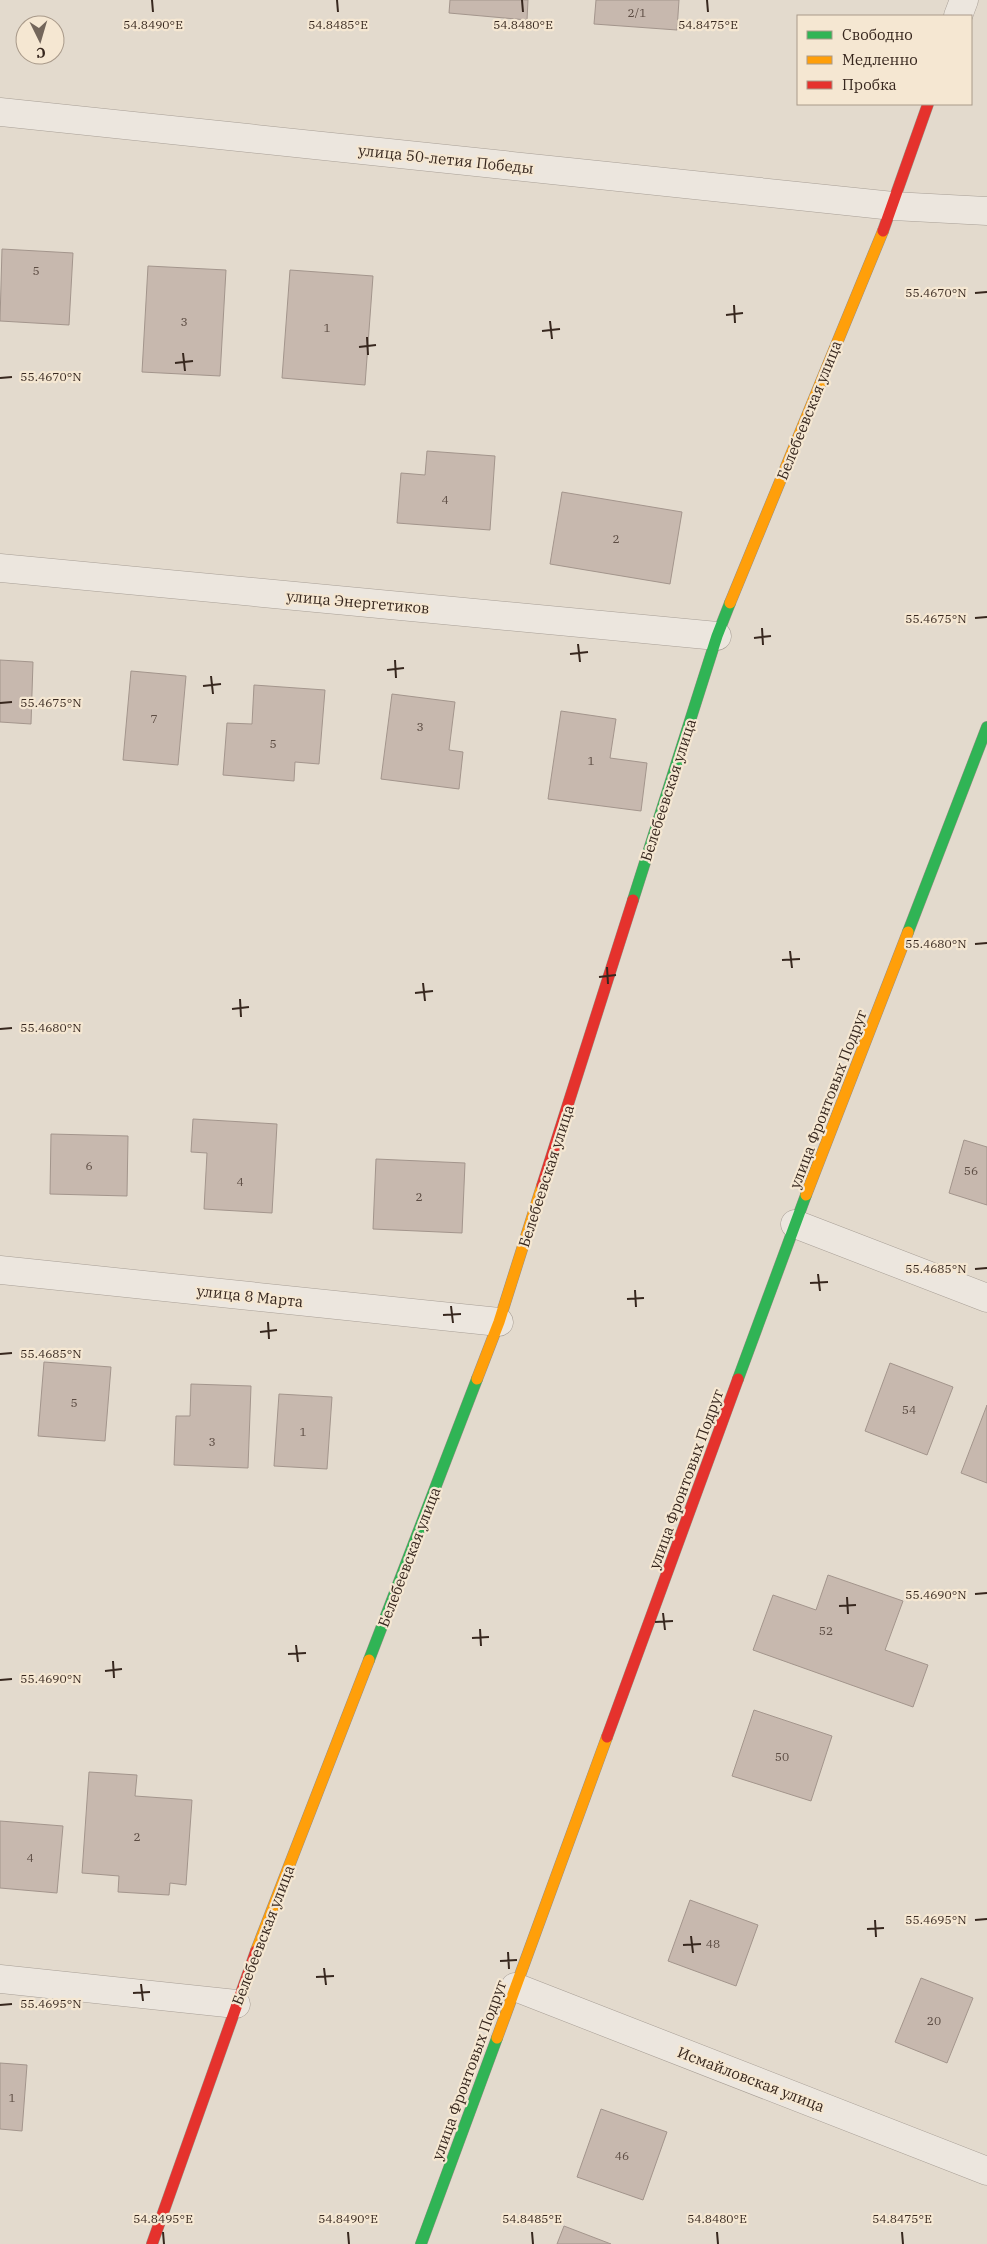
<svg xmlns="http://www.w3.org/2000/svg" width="987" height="2244" font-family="'IBM Plex Serif',serif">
<rect width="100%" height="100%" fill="#e3dacd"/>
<path fill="#c7b8ae" stroke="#a3958c" d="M450 0H528L527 20 449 13Z
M596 0H679L677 30 594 24Z
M2 249 73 253 69 325 0 321Z
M148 266 226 270 220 376 142 372Z
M290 270 373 276 365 385 282 378Z
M427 451 495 456 490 530 397 523 401 473 425 475Z
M562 492 682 512 670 584 550 564Z
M0 660 33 662 31 724 0 722Z
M131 671 186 676 178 765 123 760Z
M254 685 325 690 319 764 295 762 294 781 223 775 227 723 252 724Z
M392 694 455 702 449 750 463 752 459 789 381 779Z
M561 711 616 719 610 758 647 763 641 811 548 799Z
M193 1119 277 1124 272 1213 204 1209 207 1153 191 1152Z
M51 1134 128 1136 127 1196 50 1194Z
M964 1140 987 1147V1205L949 1193Z
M376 1159 465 1163 462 1233 373 1229Z
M44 1362 111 1367 105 1441 38 1436Z
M890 1363 953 1387 927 1455 865 1431Z
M191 1384 251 1386 248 1468 174 1465 176 1416H190Z
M279 1394 332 1397 327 1469 274 1466Z
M987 1405V1483L961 1473Z
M828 1575 903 1601 885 1650 928 1665 913 1707 753 1650 773 1595 816 1610Z
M754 1710 832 1736 811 1801 732 1776Z
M89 1772 137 1775 135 1796 192 1800 186 1885 170 1883 169 1895 118 1892 119 1876 82 1873Z
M0 1821 63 1826 57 1893 0 1888Z
M690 1900 758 1925 736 1986 668 1961Z
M921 1978 973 1998 947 2063 895 2042Z
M0 2063 27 2065 22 2131 0 2129Z
M601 2109 667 2132 643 2200 577 2177Z
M564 2226 611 2244H557Z"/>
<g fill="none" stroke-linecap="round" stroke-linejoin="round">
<defs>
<path id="street" d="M958 16 964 0
M0 112 893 206 987 211
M0 568 717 636
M795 1224 987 1298
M0 1270 499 1322
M0 1979 236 2004
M515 1987 987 2171"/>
<path id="fast" d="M633 900 717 636 730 603
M908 932 987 727
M738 1379 806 1195
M369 1660 477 1379
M421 2244 497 2038"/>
<path id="slow" d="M730 603 883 231
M806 1195 908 932
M477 1379 499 1322 542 1186
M256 1951 369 1660
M497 2038 607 1737"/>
<path id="jam" d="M883 231 928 104
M542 1186 633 900
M607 1737 738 1379
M152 2244 256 1951"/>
</defs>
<use href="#street" stroke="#a89f96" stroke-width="29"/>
<use href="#fast" stroke="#988f86" stroke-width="12"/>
<use href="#slow" stroke="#988f86" stroke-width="12"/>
<use href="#jam" stroke="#988f86" stroke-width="12"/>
<use href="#street" stroke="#ece6de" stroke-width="28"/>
<use href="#fast" stroke="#30b455" stroke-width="11"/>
<use href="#slow" stroke="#ff9f0a" stroke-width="11"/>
<use href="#jam" stroke="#e5322d" stroke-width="11"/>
</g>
<path fill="none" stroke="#37271e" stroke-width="2" d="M152 0 153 12M337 0 338 12M522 0 523 12M707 0 708 12M975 293 987 292M734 305 735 323M726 315 743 313M550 321 552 339M542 331 560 329M367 337 368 355M359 347 376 345M183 353 185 371M175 363 193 361M0 378 12 377M975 618 987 617M762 628 763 645M754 638 771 636M578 644 580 662M570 654 588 652M395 660 396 678M387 670 404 668M211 676 213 694M203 686 221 684M0 703 12 702M975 944 987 943M790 951 792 968M782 960 800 959M607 967 608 984M599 977 616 975M423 983 425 1001M415 993 433 991M240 999 241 1017M232 1009 249 1007M0 1029 12 1028M975 1269 987 1268M818 1274 820 1291M810 1283 828 1282M635 1290 636 1307M627 1299 644 1298M451 1306 453 1323M443 1315 461 1314M268 1322 269 1339M260 1332 277 1330M0 1354 12 1353M975 1594 987 1593M847 1597 848 1614M839 1606 856 1605M663 1613 665 1630M655 1622 673 1621M480 1629 481 1646M472 1638 489 1637M296 1645 298 1662M288 1654 306 1653M113 1661 114 1678M105 1671 122 1669M0 1680 12 1679M875 1920 876 1937M975 1920 987 1919M867 1929 884 1928M691 1936 693 1953M683 1945 701 1944M508 1952 509 1969M500 1961 517 1960M324 1968 326 1985M316 1977 334 1976M141 1984 143 2001M133 1993 150 1992M0 2005 12 2004M163 2232 164 2244M348 2232 349 2244M532 2232 533 2244M717 2232 718 2244M902 2232 903 2244"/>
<g text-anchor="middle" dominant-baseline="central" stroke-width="4.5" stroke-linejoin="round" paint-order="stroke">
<g font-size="12" fill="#5b4b42">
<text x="637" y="12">2/1</text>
<text x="36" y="270">5</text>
<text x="184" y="321">3</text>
<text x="327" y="327">1</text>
<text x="445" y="499">4</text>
<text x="616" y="538">2</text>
<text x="154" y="718">7</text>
<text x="420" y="726">3</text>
<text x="273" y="743">5</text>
<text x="591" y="760">1</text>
<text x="89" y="1165">6</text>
<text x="971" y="1170">56</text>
<text x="240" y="1181">4</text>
<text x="419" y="1196">2</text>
<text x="74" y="1402">5</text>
<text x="909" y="1409">54</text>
<text x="303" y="1431">1</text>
<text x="212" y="1441">3</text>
<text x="826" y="1630">52</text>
<text x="782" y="1756">50</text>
<text x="137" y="1836">2</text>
<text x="30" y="1857">4</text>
<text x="713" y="1943">48</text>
<text x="934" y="2020">20</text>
<text x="12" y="2097">1</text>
<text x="622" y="2155">46</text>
</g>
<g font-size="15" fill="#37271e" stroke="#f5e7d2">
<text transform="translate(446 159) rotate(6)">улица 50-летия Победы</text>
<text transform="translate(809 410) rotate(-68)">Белебеевская улица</text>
<text transform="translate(358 602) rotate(5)">улица Энергетиков</text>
<text transform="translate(668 790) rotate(-72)">Белебеевская улица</text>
<text transform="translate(828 1099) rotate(-69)">улица Фронтовых Подруг</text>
<text transform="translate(546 1176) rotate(-72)">Белебеевская улица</text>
<text transform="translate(250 1296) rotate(6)">улица 8 Марта</text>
<text transform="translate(686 1479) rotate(-70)">улица Фронтовых Подруг</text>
<text transform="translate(409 1557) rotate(-69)">Белебеевская улица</text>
<text transform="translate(263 1935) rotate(-69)">Белебеевская улица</text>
<text transform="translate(469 2070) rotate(-70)">улица Фронтовых Подруг</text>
<text transform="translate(751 2079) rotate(21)">Исмайловская улица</text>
</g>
</g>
<g font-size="12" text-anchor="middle" fill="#37271e" stroke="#f5e7d2" stroke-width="4.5" stroke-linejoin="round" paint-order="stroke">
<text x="153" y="29">54.8490°E</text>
<text x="338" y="29">54.8485°E</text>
<text x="523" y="29">54.8480°E</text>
<text x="708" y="29">54.8475°E</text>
<text x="936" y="297">55.4670°N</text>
<text x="51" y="381">55.4670°N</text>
<text x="936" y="623">55.4675°N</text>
<text x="51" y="707">55.4675°N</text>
<text x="936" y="948">55.4680°N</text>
<text x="51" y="1032">55.4680°N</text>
<text x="936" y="1273">55.4685°N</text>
<text x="51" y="1358">55.4685°N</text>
<text x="936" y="1599">55.4690°N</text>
<text x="51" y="1683">55.4690°N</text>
<text x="936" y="1924">55.4695°N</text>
<text x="51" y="2008">55.4695°N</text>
<text x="163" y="2223">54.8495°E</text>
<text x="348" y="2223">54.8490°E</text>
<text x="532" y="2223">54.8485°E</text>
<text x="717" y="2223">54.8480°E</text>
<text x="902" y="2223">54.8475°E</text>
</g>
<rect x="797" y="15" width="175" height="90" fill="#f5e7d2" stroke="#a99a8a"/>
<rect x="807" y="31" width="25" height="8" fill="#30b455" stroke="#a99a8a"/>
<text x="842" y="40" font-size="15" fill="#37271e">Свободно</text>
<rect x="807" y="56" width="25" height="8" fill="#ff9f0a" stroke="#a99a8a"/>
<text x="842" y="65" font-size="15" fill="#37271e">Медленно</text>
<rect x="807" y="81" width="25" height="8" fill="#e5322d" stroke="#a99a8a"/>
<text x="842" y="90" font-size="15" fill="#37271e">Пробка</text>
<g transform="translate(40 40) rotate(175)"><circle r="24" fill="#f5e7d2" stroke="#a99a8a"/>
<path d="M0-4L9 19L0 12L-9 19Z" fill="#73665b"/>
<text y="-8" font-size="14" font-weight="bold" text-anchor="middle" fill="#37271e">С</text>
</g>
</svg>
